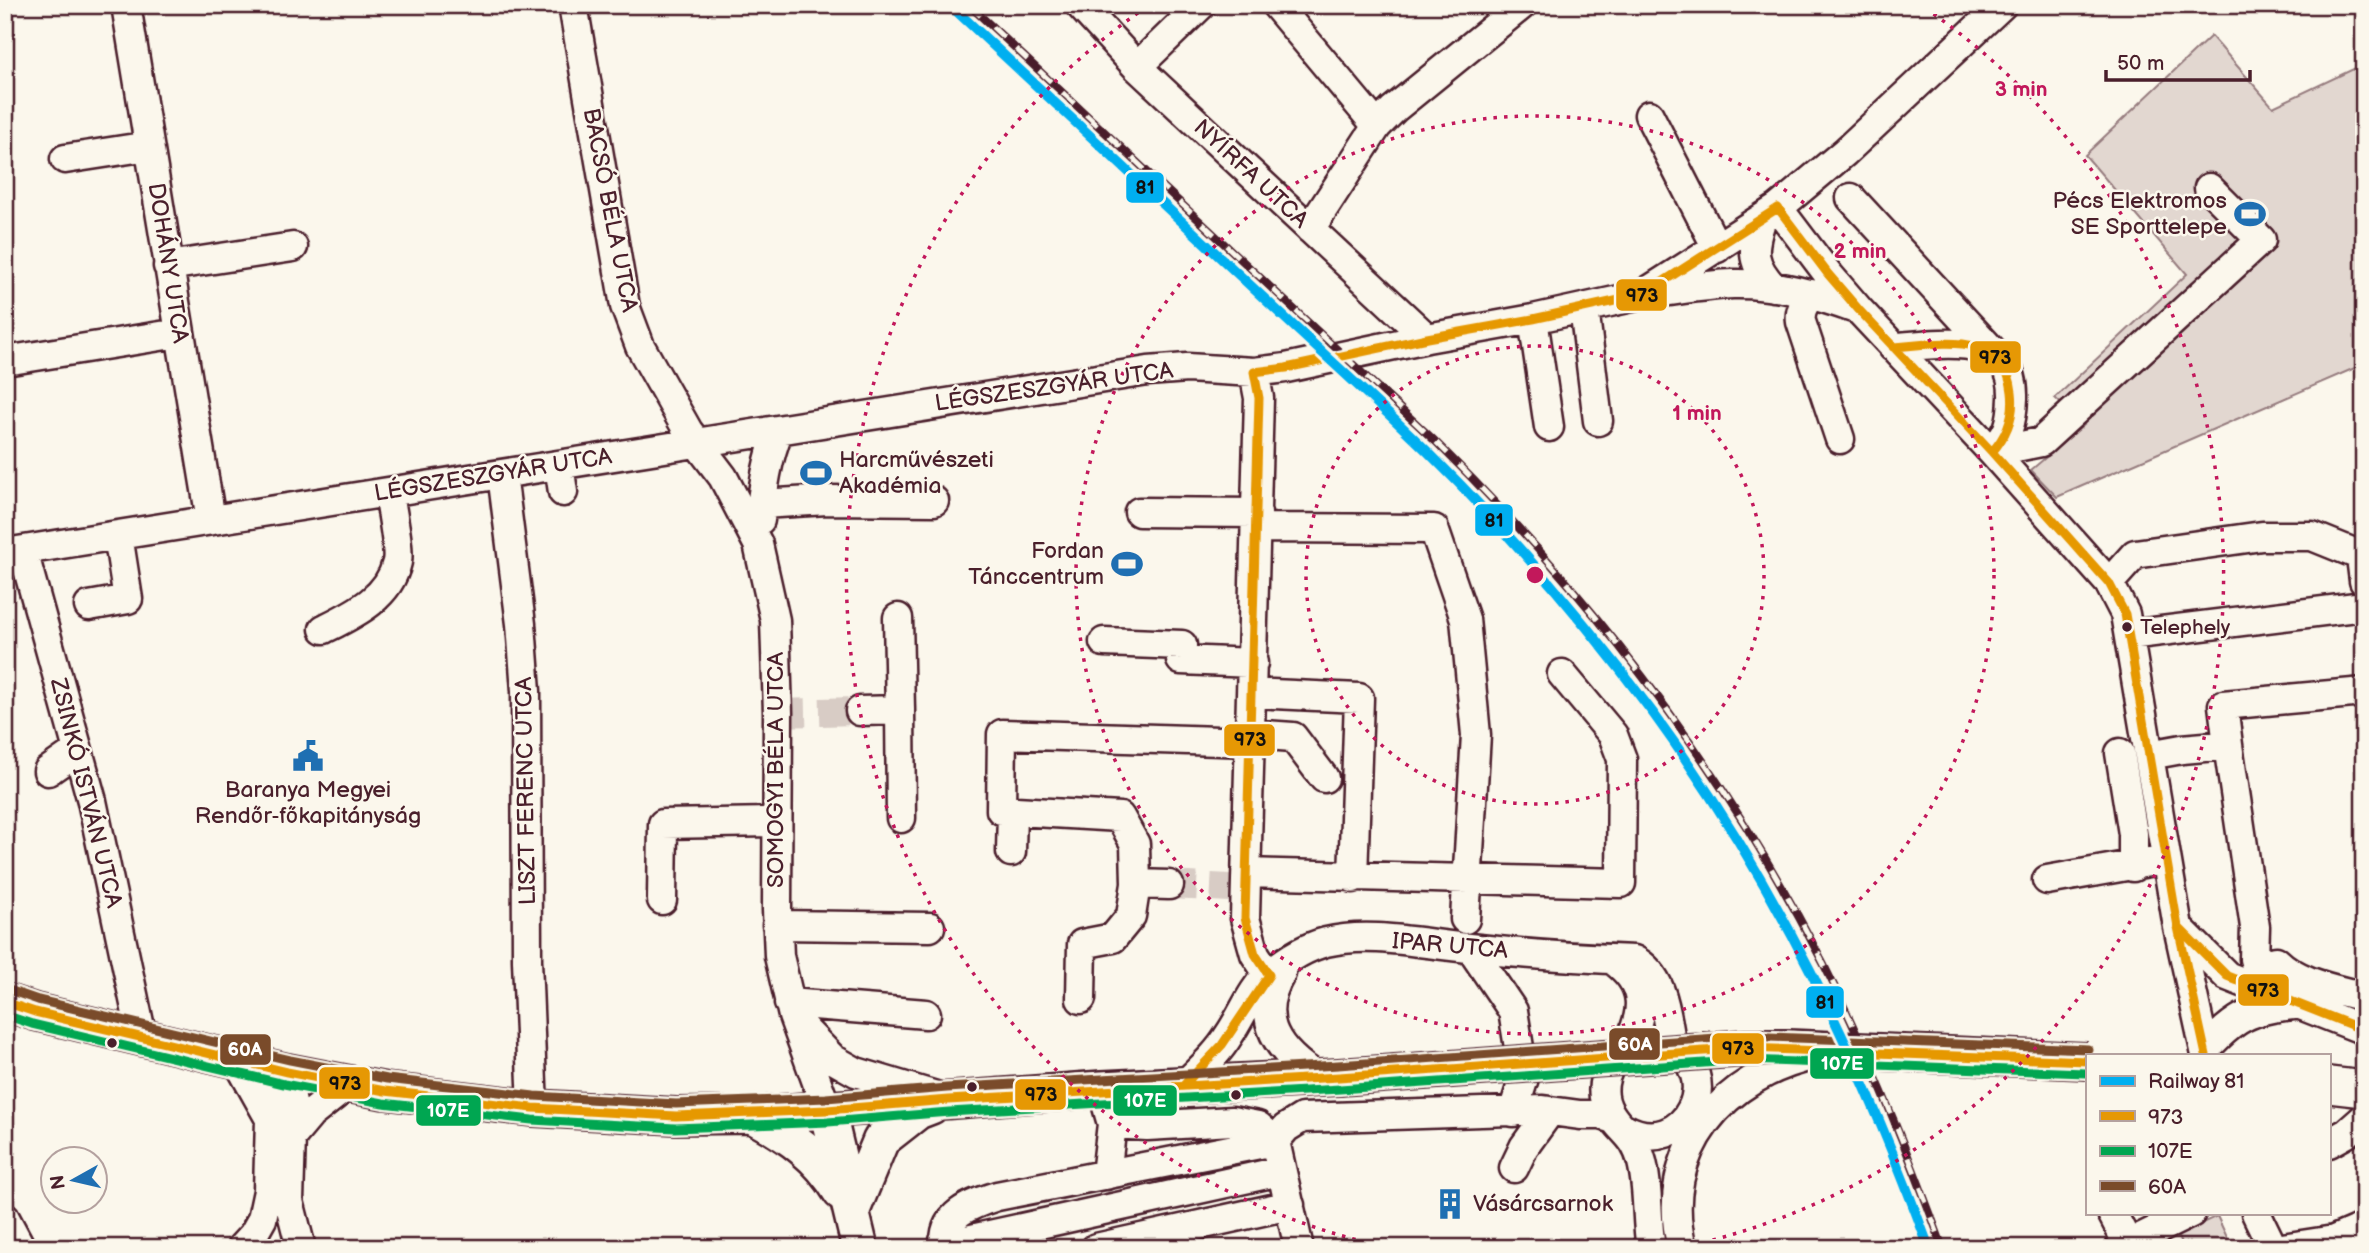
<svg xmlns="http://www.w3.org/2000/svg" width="2369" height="1253" font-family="'Balsamiq Sans',sans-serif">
<rect width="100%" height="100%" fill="#fbf7ec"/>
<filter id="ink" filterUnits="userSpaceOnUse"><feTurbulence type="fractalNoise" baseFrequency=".0143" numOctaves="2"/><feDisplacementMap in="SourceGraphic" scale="14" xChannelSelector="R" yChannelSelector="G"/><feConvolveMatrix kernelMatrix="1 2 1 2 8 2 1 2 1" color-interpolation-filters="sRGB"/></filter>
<g filter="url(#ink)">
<path fill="#e2d7d0" stroke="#967b7e" stroke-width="2" d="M2211 36 2273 107 2364 64V364L2057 497 2031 470 2084 425 2055 398 2187 274 2085 155Z
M2217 1216 2232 1248H2183L2177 1235Z"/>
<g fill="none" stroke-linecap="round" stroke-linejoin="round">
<path stroke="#d8ccc5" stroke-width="28" stroke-dasharray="28 14" stroke-linecap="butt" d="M778 713 860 711
M1169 885 1230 888"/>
<defs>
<path id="minor" d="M126 5 211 520
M573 5 625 306 640 346 688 431 723 477 758 544 775 620 778 713 777 910 779 956 793 1016 827 1110
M1080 5 1137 67 1427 338
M1276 5 1377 126
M1137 67 1201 5
M1649 115 1717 248
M65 159 149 146
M1851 198 1998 357
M1778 208 1828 274 1859 310 1992 452 2109 583 2125 614 2178 927 2206 1055
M1761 221C1751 251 1752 264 1773 287
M1310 229 1377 126 1394 109 1522 5
M168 266 293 247
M1652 293C1679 290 1706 285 1733 284 1776 283 1817 295 1856 309
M1812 294C1805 303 1799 310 1801 322L1840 439
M1584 308 1598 421
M1533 319 1549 427
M1893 347C1940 345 2015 328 2013 398 2012 424 2009 433 1992 452
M5 361 179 333
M1254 372 1259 398 1245 918 1255 954 1269 975
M1992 452 2041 442 2261 240 2209 188
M559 465 563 492
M502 474 521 624 526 691 527 960 533 1108
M762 504 827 500 934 501
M1139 512 1257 513
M760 520C763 488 767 459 779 430
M1257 528 1434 529 1465 619 1476 735 1465 919
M23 551 92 801 142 1037
M5 553 1148 371 1187 368 1254 372 1286 368 1427 338 1533 319 1642 295 1778 208 1845 152 2002 5
M2361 557 2364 581
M2109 583 2135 554 2262 536H2312L2364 557
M89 606 128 599 118 535
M898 618 900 710
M324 629C354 614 389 598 397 562 400 548 391 509 389 492
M2129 635 2364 606
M1104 642 1182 645 1181 660 1253 663
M1252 693 1359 698 1353 878
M860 711 900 710 901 818
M1251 734 1293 737 1324 778
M2228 745 2223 705 2364 692
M2120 753 2133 834V867
M2149 755 2182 749 2228 745 2255 927 2254 959 2258 972 2269 993
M48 771 78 750
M1011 852 1012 811
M1247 873 1621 883 1622 759 1613 735 1562 674
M2047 880 2166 859
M1136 884 1169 885
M662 900 663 824 777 822
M777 925 930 927
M2178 927 2227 976 2364 1030
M1471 949 1513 1011 1524 1078 1513 1112
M1613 960C1648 985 1645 1013 1626 1048
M2256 964 2276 961C2298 983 2335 989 2364 997
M1281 973C1253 1020 1278 1052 1319 1078
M1081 999 1082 944 1113 938 1131 916 1136 884 1135 844 1120 817 1001 810 1002 734 1251 742
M789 1003 926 1014
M801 1026 833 1059 856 1072 936 1096
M1627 1048C1606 1062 1596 1090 1610 1113 1622 1133 1635 1135 1642 1162 1649 1190 1646 1219 1651 1248
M2205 1050C2234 1018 2250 1009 2293 1005
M237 1060 270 1119
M288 1078 292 1104 289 1201 301 1248
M1183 1086C1199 1070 1217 1055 1229 1035 1243 1015 1251 990 1270 973 1286 960 1306 947 1326 942 1371 931 1423 944 1469 948 1523 954 1579 958 1634 960 1665 976 1666 1016 1672 1047
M1102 1089 1112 1124 1147 1126 1232 1121 1258 1126 1275 1141 1299 1248
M1624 1128C1686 1162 1728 1071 1667 1045
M290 1139 311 1114 349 1084
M2329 1143 2347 1133 2364 1118
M1514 1168 1524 1147 1550 1111
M1106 1175 1112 1124
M2112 1213 2128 1244
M2256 1213 2273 1248
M5 1218 21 1248
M944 1241 967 1240 1281 1171
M241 1248 253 1235 262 1219 268 1191 270 1119 287 1072
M946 1248C940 1214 972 1204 997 1196L1275 1141 1286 1128 1302 1118 1543 1110 1580 1115H1601L1614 1119
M1096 1248 1290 1205
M1682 1248C1657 1151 1724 1074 1817 1055
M2120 1248 2191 1213
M2282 1248 2334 1240 2364 1227"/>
<path id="major" d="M5 1002 35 1012 287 1072 385 1091 533 1108 676 1116 752 1115 1102 1089 1339 1077
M2329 1085 2364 1089
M827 1110 860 1248
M752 1115C789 1135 819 1155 841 1192
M852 1210 881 1140 918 1111 931 1106"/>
</defs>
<use href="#minor" stroke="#4a1f2b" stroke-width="33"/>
<use href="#major" stroke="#4a1f2b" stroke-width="40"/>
<use href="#minor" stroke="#fbf7ec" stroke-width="28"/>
<use href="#major" stroke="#fbf7ec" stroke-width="35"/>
<defs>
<path id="rail" d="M969 5 1435 441C1591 595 1725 770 1824 965 1870 1057 1908 1152 1943 1248"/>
</defs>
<use href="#rail" stroke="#4a1f2b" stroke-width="8"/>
<use href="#rail" stroke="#fbf7ec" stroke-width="5" stroke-dasharray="16" stroke-linecap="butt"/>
<defs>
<path id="major-bridge" d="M1339 1077 1746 1048H1789L2087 1061"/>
</defs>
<use href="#major-bridge" stroke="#4a1f2b" stroke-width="40" stroke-linecap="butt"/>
<use href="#major-bridge" stroke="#fbf7ec" stroke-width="35"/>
<defs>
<path id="bus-1" d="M1893 347C1940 344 2005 329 2012 392 2015 416 2007 435 1992 452
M2178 927 2227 976 2364 1030
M5 1002 35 1012 287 1072 385 1091 533 1108 676 1116 827 1110 948 1100 1339 1077 1746 1048 2087 1061
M1183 1086 1222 1045 1269 975 1255 954 1245 918 1259 398 1254 372 1286 368 1427 338 1533 319 1642 295 1778 208 1828 274 1859 310 1992 452 2109 583 2125 614 2178 927 2206 1055"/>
<path id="bus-2" d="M5 1015 32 1024 284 1084 383 1103 532 1120 675 1128 828 1122 949 1112 1340 1089 1746 1060 2086 1073"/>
<path id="bus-3" d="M9 990 38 1000 290 1060 387 1079 534 1096 676 1104 826 1098 947 1088 1338 1065 1745 1036 2088 1049"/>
</defs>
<use href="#bus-1" stroke="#fbf7ec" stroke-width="14"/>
<use href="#bus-2" stroke="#fbf7ec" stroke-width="14"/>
<use href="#bus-3" stroke="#fbf7ec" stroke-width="14"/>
<use href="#bus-1" stroke="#e69804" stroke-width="9"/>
<use href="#bus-2" stroke="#00a651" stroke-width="9"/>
<use href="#bus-3" stroke="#7a4b2a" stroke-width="9"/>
<defs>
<path id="rail-1" d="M950 5C1056 104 1162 203 1268 302 1321 352 1375 400 1427 451 1509 532 1584 620 1653 713 1775 880 1858 1054 1929 1248"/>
</defs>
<use href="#rail-1" stroke="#fbf7ec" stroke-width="16"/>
<use href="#rail-1" stroke="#00aff0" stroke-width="10"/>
</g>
</g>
<g fill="none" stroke="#c2185b" stroke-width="3.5" stroke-dasharray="3.5 7">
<circle cx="1535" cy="575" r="229"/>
<circle cx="1535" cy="575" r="459"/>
<path d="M1386 1247A688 688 0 0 1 1145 8M1925 8A688 688 0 0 1 1684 1247"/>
</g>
<defs>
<symbol id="stadium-bare" viewBox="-9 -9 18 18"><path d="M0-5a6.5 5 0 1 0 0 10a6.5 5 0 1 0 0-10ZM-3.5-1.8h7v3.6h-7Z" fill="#1f6fb2" stroke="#fbf7ec" stroke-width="2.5" paint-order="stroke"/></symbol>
<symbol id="civic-bare" viewBox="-9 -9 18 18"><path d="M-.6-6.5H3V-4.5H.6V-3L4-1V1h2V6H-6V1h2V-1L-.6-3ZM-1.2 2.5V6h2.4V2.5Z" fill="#1f6fb2" stroke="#fbf7ec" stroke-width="2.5" paint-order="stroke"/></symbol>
<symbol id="building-bare" viewBox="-9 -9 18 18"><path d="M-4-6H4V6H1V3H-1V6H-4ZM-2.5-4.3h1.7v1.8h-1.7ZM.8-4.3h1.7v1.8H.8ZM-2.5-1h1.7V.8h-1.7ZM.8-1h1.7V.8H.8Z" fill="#1f6fb2" stroke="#fbf7ec" stroke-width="2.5" paint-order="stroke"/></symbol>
</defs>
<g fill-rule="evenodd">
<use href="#stadium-bare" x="2228" y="192" width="44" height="44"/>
<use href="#stadium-bare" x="794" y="451" width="44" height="44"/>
<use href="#stadium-bare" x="1105" y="542" width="44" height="44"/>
<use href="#civic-bare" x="286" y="734" width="44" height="44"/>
<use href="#building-bare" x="1428" y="1182" width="44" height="44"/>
</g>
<g fill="#4a1f2b" stroke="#fbf7ec" stroke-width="2.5">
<circle cx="2127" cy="627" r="6"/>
<circle cx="112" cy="1043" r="6"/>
<circle cx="972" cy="1087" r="6"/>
<circle cx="1236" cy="1095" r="6"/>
</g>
<g text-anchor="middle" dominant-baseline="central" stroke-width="5" stroke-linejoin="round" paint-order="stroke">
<g font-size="21" fill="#4a1f2b" stroke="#fbf7ec" text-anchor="start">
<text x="2140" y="627">Telephely</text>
</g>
<g font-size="23" fill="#4a1f2b" stroke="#fbf7ec">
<text transform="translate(1251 174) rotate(43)">NYÍRFA UTCA</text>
<text transform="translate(610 210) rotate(79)">BACSÓ BÉLA UTCA</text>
<text transform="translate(168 263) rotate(81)">DOHÁNY UTCA</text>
<text transform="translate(1054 387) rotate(-8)">LÉGSZESZGYÁR UTCA</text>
<text transform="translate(493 475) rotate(-9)">LÉGSZESZGYÁR UTCA</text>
<text transform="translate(776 770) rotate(-90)">SOMOGYI BÉLA UTCA</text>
<text transform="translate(526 791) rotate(-91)">LISZT FERENC UTCA</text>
<text transform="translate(86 793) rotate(76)">ZSINKÓ ISTVÁN UTCA</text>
<text transform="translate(1450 946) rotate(5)">IPAR UTCA</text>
</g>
<g font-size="23" fill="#4a1f2b" stroke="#fbf7ec" text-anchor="end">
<text x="2227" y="201">Pécs Elektromos<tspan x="2227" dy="26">SE Sporttelepe</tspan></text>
<text x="839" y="460" text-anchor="start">Harcművészeti<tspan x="839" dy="26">Akadémia</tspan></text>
<text x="1104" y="551">Fordan<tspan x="1104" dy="26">Tánccentrum</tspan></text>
<text x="308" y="790" text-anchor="middle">Baranya Megyei<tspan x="308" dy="26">Rendőr-főkapitányság</tspan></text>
<text x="1473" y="1204" text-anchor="start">Vásárcsarnok</text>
</g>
</g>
<circle cx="1535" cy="575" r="10" fill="#c2185b" stroke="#fbf7ec" stroke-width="3.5"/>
<g font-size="21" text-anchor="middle" font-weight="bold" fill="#c2185b" stroke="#fbf7ec" stroke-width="5" stroke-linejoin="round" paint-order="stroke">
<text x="2021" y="96">3 min</text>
<text x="1860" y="258">2 min</text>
<text x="1697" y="420">1 min</text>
</g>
<g stroke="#fbf7ec" stroke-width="2.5">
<rect x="1125" y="171" width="40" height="33" rx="7" fill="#00aff0"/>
<rect x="1615" y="278" width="53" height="34" rx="7" fill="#e69804"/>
<rect x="1969" y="340" width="53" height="34" rx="7" fill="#e69804"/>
<rect x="1474" y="503" width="40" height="34" rx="7" fill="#00aff0"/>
<rect x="1223" y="723" width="53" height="34" rx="7" fill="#e69804"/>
<rect x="2237" y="973" width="53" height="34" rx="7" fill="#e69804"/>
<rect x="1805" y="985" width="40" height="34" rx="7" fill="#00aff0"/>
<rect x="1608" y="1027" width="53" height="34" rx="7" fill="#7a4b2a"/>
<rect x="1711" y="1032" width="54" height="33" rx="7" fill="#e69804"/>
<rect x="219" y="1033" width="53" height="33" rx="7" fill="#7a4b2a"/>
<rect x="1809" y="1047" width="66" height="33" rx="7" fill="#00a651"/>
<rect x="318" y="1066" width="53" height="34" rx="7" fill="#e69804"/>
<rect x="1014" y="1078" width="53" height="33" rx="7" fill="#e69804"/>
<rect x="1112" y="1084" width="66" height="33" rx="7" fill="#00a651"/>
<rect x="415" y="1094" width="67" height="33" rx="7" fill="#00a651"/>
</g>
<g font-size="19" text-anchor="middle" font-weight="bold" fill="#fff">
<text x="1635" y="1051">60A</text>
<text x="245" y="1056">60A</text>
<text x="1842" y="1070">107E</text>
<text x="1145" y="1107">107E</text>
<text x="448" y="1117">107E</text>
</g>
<g font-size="19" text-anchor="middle" font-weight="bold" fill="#111">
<text x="1145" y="194">81</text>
<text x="1642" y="302">973</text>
<text x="1995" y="364">973</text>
<text x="1494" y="527">81</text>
<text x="1250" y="746">973</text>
<text x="2263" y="997">973</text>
<text x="1825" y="1009">81</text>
<text x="1738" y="1055">973</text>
<text x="345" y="1090">973</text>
<text x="1041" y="1101">973</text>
</g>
<rect width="2369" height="1253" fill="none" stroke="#fbf7ec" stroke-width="28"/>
<rect x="14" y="14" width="2341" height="1225" fill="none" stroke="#4a1f2b" stroke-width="2.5" filter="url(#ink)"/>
<rect x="2086" y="1054" width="245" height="161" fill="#fbf7ec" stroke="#b4a19f" stroke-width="2"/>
<rect x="2100" y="1076" width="35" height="10" fill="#00aff0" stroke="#b4a19f" stroke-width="2"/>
<text x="2148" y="1088" font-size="21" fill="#4a1f2b">Railway 81</text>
<rect x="2100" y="1111" width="35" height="10" fill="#e69804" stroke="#b4a19f" stroke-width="2"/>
<text x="2148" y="1124" font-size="21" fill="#4a1f2b">973</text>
<rect x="2100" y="1146" width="35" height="10" fill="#00a651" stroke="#b4a19f" stroke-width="2"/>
<text x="2148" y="1158" font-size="21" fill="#4a1f2b">107E</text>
<rect x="2100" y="1181" width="35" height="10" fill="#7a4b2a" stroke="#b4a19f" stroke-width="2"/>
<text x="2148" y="1194" font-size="21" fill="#4a1f2b">60A</text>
<g transform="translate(74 1180) rotate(262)"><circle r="33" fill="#fbf7ec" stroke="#b4a19f" stroke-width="2"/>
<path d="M0-5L12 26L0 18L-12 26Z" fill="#1f6fb2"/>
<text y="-10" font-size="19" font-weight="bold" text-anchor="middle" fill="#4a1f2b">N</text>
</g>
<path d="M2106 70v10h144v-10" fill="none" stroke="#4a1f2b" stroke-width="3.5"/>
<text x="2117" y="70" font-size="21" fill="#4a1f2b" stroke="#fbf7ec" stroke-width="5" paint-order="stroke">50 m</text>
</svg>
